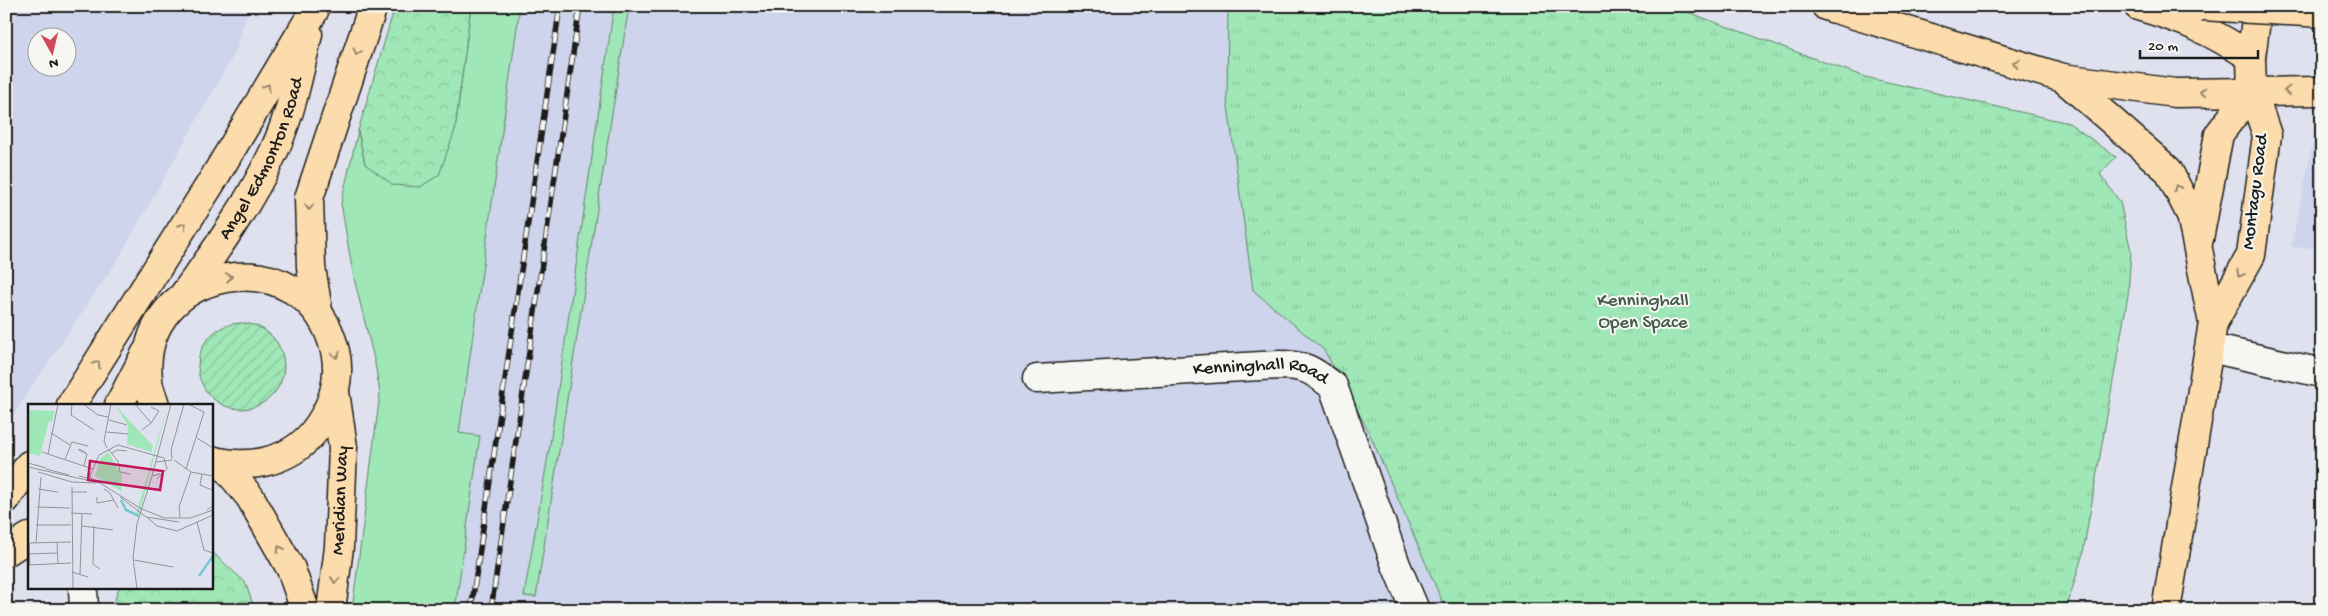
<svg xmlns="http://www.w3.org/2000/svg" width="2328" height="616" font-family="'Gochi Hand',sans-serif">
<defs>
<pattern id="forest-crowns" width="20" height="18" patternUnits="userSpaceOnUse" patternTransform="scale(1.25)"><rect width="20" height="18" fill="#9fe7b6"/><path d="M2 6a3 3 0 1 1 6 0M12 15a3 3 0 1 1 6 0" fill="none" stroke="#88c69c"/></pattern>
<pattern id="park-tufts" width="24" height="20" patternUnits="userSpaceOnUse" patternTransform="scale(1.25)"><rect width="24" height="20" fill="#9fe7b6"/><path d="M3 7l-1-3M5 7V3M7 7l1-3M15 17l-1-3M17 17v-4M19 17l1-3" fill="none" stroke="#88c69c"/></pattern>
<pattern id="garden-furrows" width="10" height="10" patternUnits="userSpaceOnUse" patternTransform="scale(1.25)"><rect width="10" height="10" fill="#9fe7b6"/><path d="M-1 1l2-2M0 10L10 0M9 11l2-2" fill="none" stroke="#88c69c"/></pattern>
</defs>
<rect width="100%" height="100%" fill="#dfe2ee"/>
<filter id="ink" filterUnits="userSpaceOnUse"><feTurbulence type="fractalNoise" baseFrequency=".02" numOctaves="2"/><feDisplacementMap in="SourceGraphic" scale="10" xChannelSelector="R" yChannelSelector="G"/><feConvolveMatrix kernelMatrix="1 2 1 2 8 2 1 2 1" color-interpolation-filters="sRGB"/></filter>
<g filter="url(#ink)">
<path fill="#ced4eb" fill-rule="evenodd" d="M6 6H249L236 51 117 261 6 425ZM38 38H68V68H38Z
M520 6H614L550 444 524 596H536L629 6H1228L1227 99 1253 290 1324 350 1368 430 1446 610H455L480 436 459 433Z
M2322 140V249L2291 247 2313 141Z"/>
<path fill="#9fe7b6" stroke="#5e8269" d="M471 6H520L459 433 480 436 455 610H352L380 394 375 363 353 274 341 203 358 131 365 164 455 130Z
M614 6H629L536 597 524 596 550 444Z"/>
<path fill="url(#forest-crowns)" stroke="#5e8269" d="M395 6H471L455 130 439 175 420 187 393 185 365 164 358 131Z
M211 551 245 582 255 610H115L114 603 119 587H211Z"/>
<path fill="url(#park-tufts)" stroke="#5e8269" d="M1228 6H1671L1865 77 2069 123 2116 157 2100 174 2120 202 2131 251 2128 295 2083 553 2066 610H1446L1368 430 1324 350 1253 290 1227 99Z"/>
<path fill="url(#garden-furrows)" stroke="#5e8269" d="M198 366a43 43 0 1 1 86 0a43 43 0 1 1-86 0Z"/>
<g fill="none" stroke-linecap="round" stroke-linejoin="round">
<defs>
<g id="street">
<path d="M2210 348 2322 373"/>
<path id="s1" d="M1037 379 1279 365C1306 365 1312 370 1333 386L1396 565 1415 610"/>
<path d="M83 587 84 610"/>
</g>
<g id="primary">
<path d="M2138 6C2184 19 2211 31 2251 57L2252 91 2267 135 2251 255 2213 323"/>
<path d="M1832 8 2063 78 2175 93 2322 91"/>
<path d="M2063 78 2168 170 2191 215 2213 323 2166 610"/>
<path d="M2199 239 2219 134 2252 91"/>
<path id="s2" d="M185 293C218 248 250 202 274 151 291 114 299 74 308 34"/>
<path d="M318 311 311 267 309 198 373 6"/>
<path d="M71 405 211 183 314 11"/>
<path d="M119 405 146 353"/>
<path d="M155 405C153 397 148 388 148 379 136 265 307 233 335 351 342 381 331 411 312 434 287 463 246 470 211 460"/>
<path d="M222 463 250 497 291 569 305 610"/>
<path d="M6 499 29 465"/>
<path d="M6 552 29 537"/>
<path id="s3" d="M331 610 339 547 343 447 335 392"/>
</g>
<path id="highway" d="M1826 6 1832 8
M2251 57 2258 6"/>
</defs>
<use href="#street" stroke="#1c1c1c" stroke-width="31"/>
<use href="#primary" stroke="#1c1c1c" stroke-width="31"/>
<use href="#highway" stroke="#1c1c1c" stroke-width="31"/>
<use href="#street" stroke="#f6f6f2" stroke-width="28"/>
<use href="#primary" stroke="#fcdcac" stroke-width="28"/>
<use href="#highway" stroke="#fcdcac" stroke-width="28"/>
<defs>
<path id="rail" d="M471 610 560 6
M491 610 580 6"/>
</defs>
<use href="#rail" stroke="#1c1c1c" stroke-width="5.5"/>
<use href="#rail" stroke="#f6f6f2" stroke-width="4" stroke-dasharray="11" stroke-linecap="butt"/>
<defs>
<path id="highway-bridge" d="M2202 6 2322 13"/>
</defs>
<use href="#highway-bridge" stroke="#1c1c1c" stroke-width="31" stroke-linecap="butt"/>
<use href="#highway-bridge" stroke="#fcdcac" stroke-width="28"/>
</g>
<defs><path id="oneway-chevron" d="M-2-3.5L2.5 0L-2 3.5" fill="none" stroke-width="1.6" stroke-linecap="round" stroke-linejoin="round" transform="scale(1.25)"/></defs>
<g stroke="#97866b">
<use href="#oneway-chevron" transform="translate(357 52) rotate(109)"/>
<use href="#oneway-chevron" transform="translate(2016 63) rotate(-163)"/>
<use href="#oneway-chevron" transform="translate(267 87) rotate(-59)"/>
<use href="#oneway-chevron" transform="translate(2287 91) rotate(179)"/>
<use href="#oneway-chevron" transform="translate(2203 92) rotate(179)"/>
<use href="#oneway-chevron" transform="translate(2177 188) rotate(-117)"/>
<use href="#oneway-chevron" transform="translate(309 207) rotate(91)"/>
<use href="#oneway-chevron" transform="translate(183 226) rotate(-57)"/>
<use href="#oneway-chevron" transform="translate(2240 274) rotate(119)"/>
<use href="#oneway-chevron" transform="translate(229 277) rotate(-10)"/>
<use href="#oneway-chevron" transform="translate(336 355) rotate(78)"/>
<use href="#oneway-chevron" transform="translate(97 364) rotate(-58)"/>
<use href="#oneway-chevron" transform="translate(280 549) rotate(-120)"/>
<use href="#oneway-chevron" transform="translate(335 580) rotate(97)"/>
</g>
</g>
<g text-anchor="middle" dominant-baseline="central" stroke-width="4" stroke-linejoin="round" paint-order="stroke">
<g font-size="19" fill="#1c1c1c" stroke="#f6f6f2">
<text stroke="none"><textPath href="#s2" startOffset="156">Angel Edmonton Road</textPath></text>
<text transform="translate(2256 192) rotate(-83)">Montagu Road</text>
<text stroke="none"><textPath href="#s1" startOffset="225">Kenninghall Road</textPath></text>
<text stroke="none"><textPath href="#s3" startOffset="110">Meridian Way</textPath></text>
</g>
<g font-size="19" fill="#43594a" stroke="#f6f6f2">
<text x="1643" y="301">Kenninghall<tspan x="1643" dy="22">Open Space</tspan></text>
</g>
</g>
<g transform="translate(28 404)">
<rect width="185" height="185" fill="#dfe2ee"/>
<path d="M140 0 111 111 108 110 109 107Z" fill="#9fe7b6"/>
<path d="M86 0 125 42 123 48 99 40 100 21ZM0 6 27 7 24 18 21 17 12 52 0 49ZM80 48 94 71 93 87 67 72 72 55Z" fill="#9fe7b6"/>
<path fill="none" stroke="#78c6d6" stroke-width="2.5" d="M93 96 98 106 111 112M171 172 185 152"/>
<path fill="none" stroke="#91939a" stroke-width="1" d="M44 0 43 11 66 26M55 0 70 11 80 13M107 0 123 19 114 26M81 16 99 21M123 19 131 7 123 3M79 28 100 30M23 29 42 41M169 34 185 44M79 44 76 37 83 0M80 45 90 57 92 68 102 70M14 48 65 65M84 49 89 46 99 47M20 50 30 0M37 55 44 38 60 42M144 55 143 46 156 0M146 56 163 68 185 72M128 58 144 56M0 59 18 64M56 62 59 50 51 46V45L58 49M0 63 72 79 112 104 136 114H162L185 106M18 65 41 71M158 65 176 8 160 0M10 68 44 78 68 79M174 70 172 81 184 86M51 72 75 78M124 72 143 0M65 76 62 72 71 51 90 41 136 54 139 65 129 75M44 83 45 185M10 85 30 88M76 85 82 89 90 104M43 88H59M69 93V99L86 96M92 93 118 113M9 103 42 104M179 106 185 102V79M43 109 64 110M118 113 151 118M152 113 151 103 163 68M120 114 129 122 149 127 185 111M169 118 176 146 185 149M8 121H43M54 122 85 126M66 122 65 160 72 165M29 138 30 160M0 139 43 138M1 139 2 161M8 139 13 73M0 150 29 149M106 156 145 163M0 161 43 159M44 168 60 173M52 170 54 109M53 185H69M109 185 105 154 109 120 124 72 132 70"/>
<path fill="#c2185b" fill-opacity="0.15" stroke="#c2185b" stroke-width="2.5" d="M62 57 135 67 132 86 60 76Z"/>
<rect width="185" height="185" fill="none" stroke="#1c1c1c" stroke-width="2.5"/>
</g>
<rect width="2328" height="616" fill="none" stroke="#f6f6f2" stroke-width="25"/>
<rect x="12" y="12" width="2303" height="591" fill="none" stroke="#1c1c1c" stroke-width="2" filter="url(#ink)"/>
<g transform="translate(52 52) rotate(172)"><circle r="24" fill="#f6f6f2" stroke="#9f9f9c"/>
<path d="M0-4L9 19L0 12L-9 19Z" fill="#d1495b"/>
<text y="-8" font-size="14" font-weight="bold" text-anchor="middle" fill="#1c1c1c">N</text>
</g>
<path d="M2140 50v8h118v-8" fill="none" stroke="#1c1c1c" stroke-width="2.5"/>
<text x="2148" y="50" font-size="15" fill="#1c1c1c" stroke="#f6f6f2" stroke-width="4" paint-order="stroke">20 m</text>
</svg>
